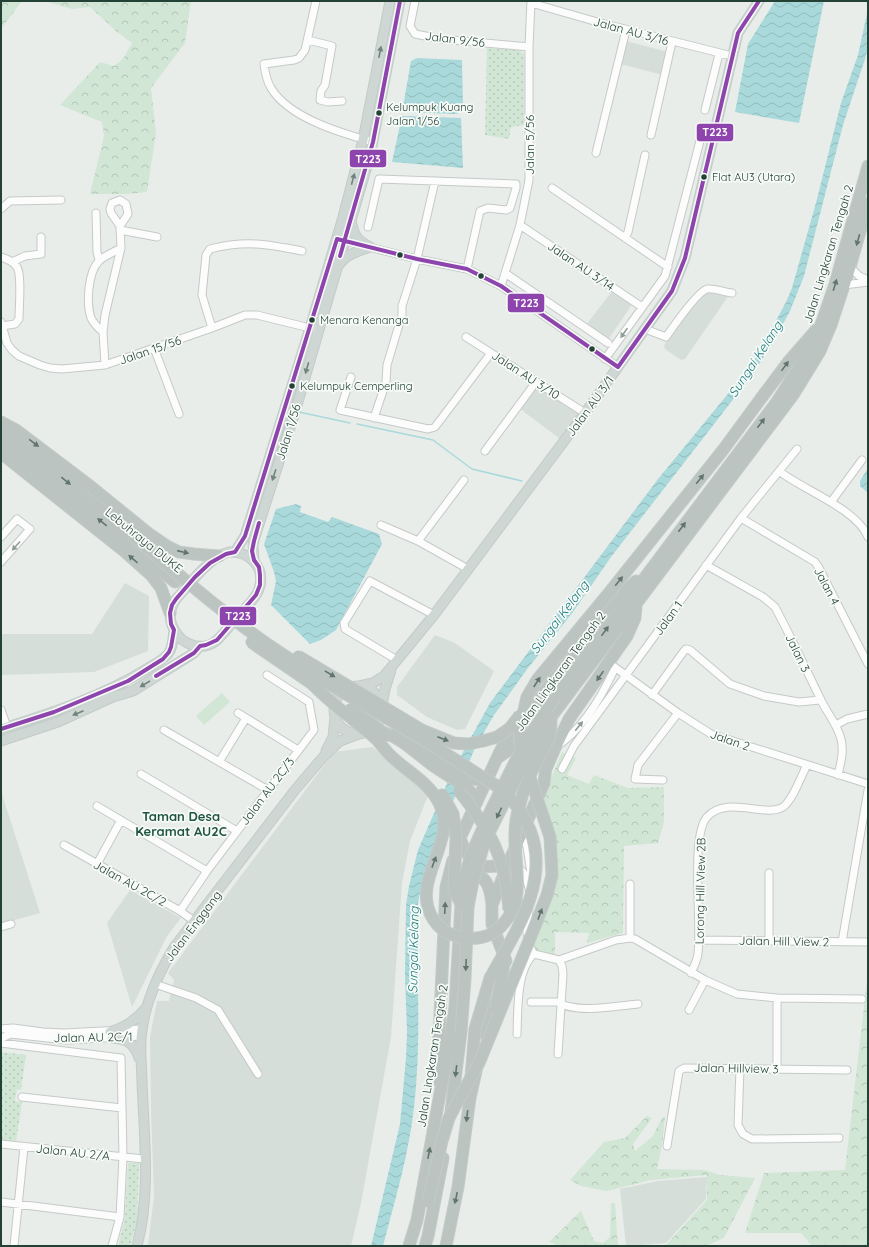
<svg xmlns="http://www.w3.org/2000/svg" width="869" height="1247" font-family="Quicksand,sans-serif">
<defs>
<pattern id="forest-crowns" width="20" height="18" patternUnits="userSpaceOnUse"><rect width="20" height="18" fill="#d1e6d5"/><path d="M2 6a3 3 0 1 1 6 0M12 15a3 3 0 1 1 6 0" fill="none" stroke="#b3c6b7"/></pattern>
<pattern id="park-dots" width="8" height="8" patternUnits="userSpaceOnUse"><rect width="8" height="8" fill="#d1e6d5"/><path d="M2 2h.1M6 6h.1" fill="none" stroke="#b3c6b7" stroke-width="1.8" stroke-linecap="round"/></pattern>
<pattern id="water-waves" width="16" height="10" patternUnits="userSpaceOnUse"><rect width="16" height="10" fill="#a9d9da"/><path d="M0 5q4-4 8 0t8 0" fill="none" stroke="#91bbbc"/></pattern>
</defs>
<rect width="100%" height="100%" fill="#e8edea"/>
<path fill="#d6ded9" d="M626 41 668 52 663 75 620 64Z
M613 290 633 303 608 340 586 325Z
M707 291 729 295 685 359 681 360 665 349 664 346 669 336 700 296Z
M537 385 580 412 560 439 519 408Z
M125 583 149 596 148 651 94 672 1 675V634H92Z
M435 635 455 643 494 671 465 729 457 730 427 717 397 695V687Z
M373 747 429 793 410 841 402 883 391 1037 361 1203 351 1246H148L154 1196 151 1110 150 1037 157 1001H169L174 980 168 973 334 752Z
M1 791 40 913 1 924Z
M130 890 181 918 167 936 132 1007 107 923Z
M707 1177 706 1199 666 1243 626 1246 620 1189 658 1181Z"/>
<path fill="url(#forest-crowns)" d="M1 1H22L1 29Z
M44 1H191L185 43 151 88 156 133 147 192 125 194H90L104 136 102 122 60 105 100 62 114 66 123 59 132 43 116 31 90 7 72 9Z
M562 752 576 758 567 775 589 784 594 775 628 788 664 787V822L658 843 624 846 623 933 587 943 589 933 555 932V955L535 950 532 940 555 869 542 800Z
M868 972V1246H812L801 1233H745L764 1173 845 1170Z
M647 1116 652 1118 633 1144 635 1151 653 1136 662 1117H665L662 1145 657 1169 705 1170 720 1175 755 1178 724 1238 706 1246H658L666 1245 707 1200V1175L651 1180 607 1191 581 1186 570 1180 604 1142 625 1138Z
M611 1203H615L618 1246H559L549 1242 581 1211 594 1241 603 1243 610 1237Z"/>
<path fill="url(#park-dots)" d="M487 48 519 50 524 54V125L511 127 509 139 485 135Z
M1 1052 26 1055 21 1090 17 1089 15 1101 22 1102 16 1142 1 1140Z
M128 1163H139L137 1221 130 1246H118L125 1218Z"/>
<path fill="#d1e6d5" d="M222 693 230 702 204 725 196 716Z"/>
<path fill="url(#water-waves)" d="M775 1H824L799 123 735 112 748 44Z
M868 9V48L865 59 843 125 804 276 790 311 771 346 749 379 611 557 573 612 528 668 494 715 475 748 431 855 420 892 418 904C416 972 422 1040 414 1107 409 1154 395 1200 383 1246H371L400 1124 406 1058 407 1032 405 975 406 905 409 886 418 850 452 772 490 703 658 479 750 367 761 349 786 302 792 288 817 199 841 103 858 55Z
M417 58 462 60 463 109 457 114 406 112 403 107 411 61Z
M402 116 461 118 463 168 392 162Z
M868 468V493L860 486V481Z
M296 504 301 506 300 512 328 522 332 517 379 534 382 544 336 630 321 640 310 644 271 605 276 581 274 572 264 544 276 509Z"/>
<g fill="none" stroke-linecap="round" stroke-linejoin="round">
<path stroke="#a9d9da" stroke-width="1.5" d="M299 412 350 423
M357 424 433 440 472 469 522 481"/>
<defs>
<path id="minor" d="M316 1 305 50 299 58 294 60 264 64C265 72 266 80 271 88 289 118 341 133 373 142
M415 1 410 26 415 34 441 39 529 47
M531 3 601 23 732 56
M308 40 332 46 325 85 321 91 320 100 328 102 342 101
M705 110 719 54
M651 135 672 42
M596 153 626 30
M552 188 668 267
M1 209 10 201 61 200
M96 213 97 252 99 260
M520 225 642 307
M368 227 379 179 516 184V188L510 208 506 210 488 208 480 211 467 269
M120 230 157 237
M625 238 628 232 645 155
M341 240 417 259 467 269 501 286 618 367
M1 257C7 259 13 261 17 267 22 275 19 308 19 319L15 324 2 326
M12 262 25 256 41 254V237
M850 267 859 276 868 280
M505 273 608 343
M844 285 868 282
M501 286 520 225 529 180V47L531 1
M1 322 7 343 12 350 19 356 40 365 50 368 62 369 105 365 212 328 245 315H257L314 329
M212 328 202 295 206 255 210 249C246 240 267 244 302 251
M645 329 666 337C673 327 697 292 707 289 714 288 724 292 732 293
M103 332C98 328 94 324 91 318 86 303 88 272 99 261 104 256 114 252 121 248
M466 337 585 413
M154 348 179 414
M605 359 665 276 701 137
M105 365 103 332 105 315 121 248 120 226 111 213 110 209 112 203 120 200 126 204 128 214 120 226
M351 377 340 410 428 429 435 427 491 353
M374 418 386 382 387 365 402 315V306L417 259 435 181
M485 451 536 382
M779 471C803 490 857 509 868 537
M831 502 862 460
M741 518 815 562 819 568 868 664
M381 525 418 541 468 569
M1 537 17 519 30 529 1 562
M418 541 464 480
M706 565 763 597 775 607C791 637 805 667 820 698 826 712 837 723 841 739 844 751 841 762 838 775
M397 660 345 629 344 623 370 581 434 615
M609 663 678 713 711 734 868 784
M652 695 684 651 686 649 690 650 730 684 764 696 799 702 820 700
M1 710 7 727
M238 713 298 750
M836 725 847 719 868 714
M164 730 268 790
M557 746C583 729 602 696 615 668
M219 762 246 718
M562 769 574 746 741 518 797 449
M141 774 237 831
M663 780 635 779 638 765 678 713
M97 806 207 871
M523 832 527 847 531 873
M64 845 180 911 194 921
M97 864 121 820
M515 866C529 873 526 882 531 895
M180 911 207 871 314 730 309 702 267 675
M529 911C526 926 525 941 534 954L559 960 616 940 630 938 635 939 705 980 737 994 777 998 862 999
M1 927 11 924
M630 938V884
M699 940 868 942
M769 941V873
M842 942 868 790
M691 973C694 966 698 959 698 953 702 923 690 836 707 817 727 795 765 818 783 807 793 800 801 776 807 765
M155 984 196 998 218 1010 258 1074
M777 998V1069
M531 1002H558C575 1014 618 1006 638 1004
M689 1010 705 980
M1 1029 13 1028 43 1032 64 1033 142 1029
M517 1034C518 1012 516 969 534 954
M1 1042 2 1038 10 1034 67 1040 141 1036
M1 1043 121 1058 123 1157 120 1217 112 1246
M558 1054 563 974 562 966 559 960
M740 1068 738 1125 743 1134 752 1139 839 1138
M22 1097 122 1108
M1 1144 144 1159
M667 1146 679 1071 684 1068 847 1070
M1 1202 120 1217
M14 1246 24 1147"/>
<path id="major" d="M351 220C354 235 356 240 370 247
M339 265C346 254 359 251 370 247
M229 552C250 551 266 568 259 589 256 599 245 608 238 616 231 624 224 634 216 641 202 652 183 645 175 631 168 620 169 610 176 599 190 584 209 557 229 552Z
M235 552 245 536 310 328 343 217 363 140 390 1
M254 560 253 545 254 540 295 412 370 156 400 1
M359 686 373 683 384 676 434 615 585 413 672 291 685 258 738 33 759 1
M334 710a24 24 0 1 1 48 0a24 24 0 1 1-48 0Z
M382 706 385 689 391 670
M1 729C49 714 103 696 145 670 153 665 162 661 168 654 173 648 173 638 174 630
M1 741 58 722 113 697 133 691 194 653 200 646
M326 751 333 737 335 718
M110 1032C125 1027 135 1021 145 1009
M112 1038C127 1039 134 1043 139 1058
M137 1246C151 1195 144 1135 142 1082 142 1065 139 1048 142 1030 146 1000 159 972 175 946L295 790 324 756 340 741 359 734"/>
<path id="highway" d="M762 397 789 361 816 330
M1 422 16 430 90 486 148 533 167 546 179 552 194 554 219 556
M1 430 12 438 131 534
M1 442 118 535 175 582
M1 453 124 551 152 576 161 588 170 613
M556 696 776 403 811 349 822 322 835 284 868 166
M551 717 793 395 820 351 831 325 850 267 868 203
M380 732C398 734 420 757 435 767 445 774 456 780 466 787 471 791 474 797 477 802
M399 732 472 779 483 780 488 778
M498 756 503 746 610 605 636 581
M545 771 555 748 569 719 627 636 635 618 636 606
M466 873C487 873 490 887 492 904
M506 961 492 924V905L508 864 544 783C544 779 546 774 545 770 541 755 526 744 511 749 506 751 502 755 497 758L460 838C470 867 479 870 508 864
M486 1035 496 1000
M471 1077 475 1029 490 978
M437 1080 446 887 453 860
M451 1112 461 1032
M409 1246 417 1220 451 1033 455 1007 461 904
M425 1246 428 1236 443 1158
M446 1246 458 1187 470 1098 476 1071"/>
</defs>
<use href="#minor" stroke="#c5cac7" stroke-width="9"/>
<use href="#major" stroke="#c3cbc8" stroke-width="11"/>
<use href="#highway" stroke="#c3cbc8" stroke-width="13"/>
<use href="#minor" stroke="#fcfcfc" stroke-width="7"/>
<use href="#major" stroke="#cfd7d4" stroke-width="9"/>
<use href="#highway" stroke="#bcc4c1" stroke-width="11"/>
<defs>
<path id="highway-bridge" d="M131 534C180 576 228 618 282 654 333 688 388 718 440 750 454 759 469 768 482 777 489 781 496 785 502 790 514 801 524 815 530 830 551 882 514 934 490 978
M251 642 318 688
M298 656 422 730 454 743 468 744 483 741 497 737 510 728 520 715
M312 684C324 696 337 707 351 718 359 725 368 731 376 739 381 744 385 750 390 755 406 771 429 782 439 803 459 842 409 880 433 919 444 937 470 943 489 935 500 930 508 919 513 909 522 888 514 856 515 834 515 824 517 813 520 804 524 787 531 772 539 757 542 750 548 742 550 735 551 729 551 723 551 717
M350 709 388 736
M459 791C491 831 506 858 509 910
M442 794 453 814 455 826 456 838 454 890 461 904
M461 904 465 877 471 855 491 810 524 744 556 696
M496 1009 505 959
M461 1032 465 979 468 907 473 881 485 841 532 746 550 719
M428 1202 442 1141 449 1118 459 1099 479 1063 535 926 547 895 552 875 550 837 521 750 520 735 522 719 527 697 537 680 609 593 723 450 762 397"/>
</defs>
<use href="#highway-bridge" stroke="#c3cbc8" stroke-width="13" stroke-linecap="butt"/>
<use href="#highway-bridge" stroke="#bcc4c1" stroke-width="11"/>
<defs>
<path id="bus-1" d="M340 256 373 142 400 1
M156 676 194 653 200 646 206 645 217 640 256 595 260 585V575L259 567 254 560 252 551 254 541 259 523
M1 729 54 712 128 681 163 659 169 652 171 647 174 630 171 624 170 613 172 605 176 599 195 577 210 563 226 554 235 552 245 536 337 239 417 259 467 269 501 286 618 367 672 291 685 258 738 33 759 1"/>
</defs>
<use href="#bus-1" stroke="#f7fbf8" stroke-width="7"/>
<use href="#bus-1" stroke="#8e44ad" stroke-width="4"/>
</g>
<defs><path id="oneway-solid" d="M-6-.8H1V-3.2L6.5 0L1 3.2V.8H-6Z"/></defs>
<g fill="#71847d">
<use href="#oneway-solid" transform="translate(380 52) rotate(-79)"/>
<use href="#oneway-solid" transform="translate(353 179) rotate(-75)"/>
<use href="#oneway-solid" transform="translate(307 368) rotate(106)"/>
<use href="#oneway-solid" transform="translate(274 475) rotate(108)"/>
<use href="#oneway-solid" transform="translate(145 684) rotate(149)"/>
<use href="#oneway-solid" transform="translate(78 713) rotate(157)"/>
</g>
<g fill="#61756e">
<use href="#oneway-solid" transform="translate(858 240) rotate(106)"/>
<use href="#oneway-solid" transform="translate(835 285) rotate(-73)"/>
<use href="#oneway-solid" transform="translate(785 366) rotate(-54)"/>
<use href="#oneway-solid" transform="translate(761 423) rotate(-53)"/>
<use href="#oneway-solid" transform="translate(34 443) rotate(37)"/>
<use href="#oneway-solid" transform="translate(700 479) rotate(-51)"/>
<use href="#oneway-solid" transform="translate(66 481) rotate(39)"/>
<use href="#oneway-solid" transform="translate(102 522) rotate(-141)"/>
<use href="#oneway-solid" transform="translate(682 527) rotate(-53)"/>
<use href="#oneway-solid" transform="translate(183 552) rotate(13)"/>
<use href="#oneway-solid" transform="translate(133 559) rotate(-139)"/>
<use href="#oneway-solid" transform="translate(619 581) rotate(-51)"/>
<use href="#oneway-solid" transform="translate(605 631) rotate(-54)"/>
<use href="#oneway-solid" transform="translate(330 674) rotate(31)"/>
<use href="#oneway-solid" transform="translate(600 676) rotate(125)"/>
<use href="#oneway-solid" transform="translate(537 682) rotate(-57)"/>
<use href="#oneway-solid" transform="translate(443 739) rotate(21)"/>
<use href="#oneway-solid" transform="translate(499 813) rotate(116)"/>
<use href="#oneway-solid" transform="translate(434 862) rotate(-70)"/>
<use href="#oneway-solid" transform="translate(445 908) rotate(-87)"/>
<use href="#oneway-solid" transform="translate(540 914) rotate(-70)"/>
<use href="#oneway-solid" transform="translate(466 965) rotate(92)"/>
<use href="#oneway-solid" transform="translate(456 1071) rotate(97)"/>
<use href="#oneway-solid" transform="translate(467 1116) rotate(97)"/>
<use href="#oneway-solid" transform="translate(429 1153) rotate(-79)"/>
<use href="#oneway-solid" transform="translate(456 1198) rotate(102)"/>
</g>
<g fill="#909e99">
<use href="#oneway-solid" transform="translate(624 333) rotate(125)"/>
<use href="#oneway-solid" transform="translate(16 546) rotate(132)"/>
<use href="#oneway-solid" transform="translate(579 726) rotate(-51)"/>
</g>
<g fill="#244136" stroke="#f7fbf8" stroke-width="1.5">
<circle cx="379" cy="113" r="3.5"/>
<circle cx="704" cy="177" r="3.5"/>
<circle cx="400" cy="255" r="3.5"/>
<circle cx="481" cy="276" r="3.5"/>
<circle cx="312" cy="320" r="3.5"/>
<circle cx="592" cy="349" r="3.5"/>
<circle cx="292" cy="386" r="3.5"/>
</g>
<g text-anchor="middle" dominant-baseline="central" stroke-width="3.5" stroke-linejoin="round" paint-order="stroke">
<g font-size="11" fill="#244136" stroke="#f7fbf8" text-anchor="start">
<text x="386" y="107">Kelumpuk Kuang<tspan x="386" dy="14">Jalan 1/56</tspan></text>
<text x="712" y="177">Flat AU3 (Utara)</text>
<text x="320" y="320">Menara Kenanga</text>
<text x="300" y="386">Kelumpuk Cemperling</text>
</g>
<g font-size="12" fill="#244136" stroke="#f7fbf8">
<text transform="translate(631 31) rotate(15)">Jalan AU 3/16</text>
<text transform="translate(455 39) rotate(7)">Jalan 9/56</text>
<text transform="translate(529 145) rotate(-90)">Jalan 5/56</text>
<text transform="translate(828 254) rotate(-73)">Jalan Lingkaran Tengah 2</text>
<text transform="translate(581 266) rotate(34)">Jalan AU 3/14</text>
<text transform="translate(150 350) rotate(-19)">Jalan 15/56</text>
<text transform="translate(526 375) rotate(33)">Jalan AU 3/10</text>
<text transform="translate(590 406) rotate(-54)">Jalan AU 3/1</text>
<text transform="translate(288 432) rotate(-73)">Jalan 1/56</text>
<text transform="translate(144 540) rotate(39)">Lebuhraya DUKE</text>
<text transform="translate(827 586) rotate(62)">Jalan 4</text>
<text transform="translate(668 618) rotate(-54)">Jalan 1</text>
<text transform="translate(798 653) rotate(64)">Jalan 3</text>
<text transform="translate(560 671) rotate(-54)">Jalan Lingkaran Tengah 2</text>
<text transform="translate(730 740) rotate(19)">Jalan 2</text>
<text transform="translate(267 791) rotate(-53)">Jalan AU 2C/3</text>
<text transform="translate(130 883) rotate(29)">Jalan AU 2C/2</text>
<text transform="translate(700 891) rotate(-89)">Lorong Hill View 2B</text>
<text transform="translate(193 926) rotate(-53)">Jalan Enggang</text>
<text transform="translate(784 941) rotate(1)">Jalan Hill View 2</text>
<text transform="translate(93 1037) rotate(-1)">Jalan AU 2C/1</text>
<text transform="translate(432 1056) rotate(-81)">Jalan Lingkaran Tengah 2</text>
<text transform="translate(736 1068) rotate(1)">Jalan Hillview 3</text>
<text transform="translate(73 1152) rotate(6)">Jalan AU 2/A</text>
</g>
<g font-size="13" font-style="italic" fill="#1d7b7f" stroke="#f7fbf8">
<text transform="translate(755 359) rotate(-57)">Sungai Kelang</text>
<text transform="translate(559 617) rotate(-53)">Sungai Kelang</text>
<text transform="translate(413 950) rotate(-89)">Sungai Kelang</text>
</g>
<g font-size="13" font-weight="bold" fill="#1f5441" stroke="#f7fbf8">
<text x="181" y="816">Taman Desa<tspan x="181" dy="15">Keramat AU2C</tspan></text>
</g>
</g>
<g stroke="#f7fbf8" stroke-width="1.5">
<rect x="696" y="123" width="38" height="19" rx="4" fill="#8e44ad"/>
<rect x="349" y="149" width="38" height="19" rx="4" fill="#8e44ad"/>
<rect x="507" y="293" width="38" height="20" rx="4" fill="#8e44ad"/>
<rect x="219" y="606" width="38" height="20" rx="4" fill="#8e44ad"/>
</g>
<g font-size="11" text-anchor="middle" font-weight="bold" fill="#fff">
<text x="715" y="136">T223</text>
<text x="368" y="163">T223</text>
<text x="526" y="307">T223</text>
<text x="238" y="620">T223</text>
</g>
<rect width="869" height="1247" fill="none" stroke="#244136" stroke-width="4"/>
</svg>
